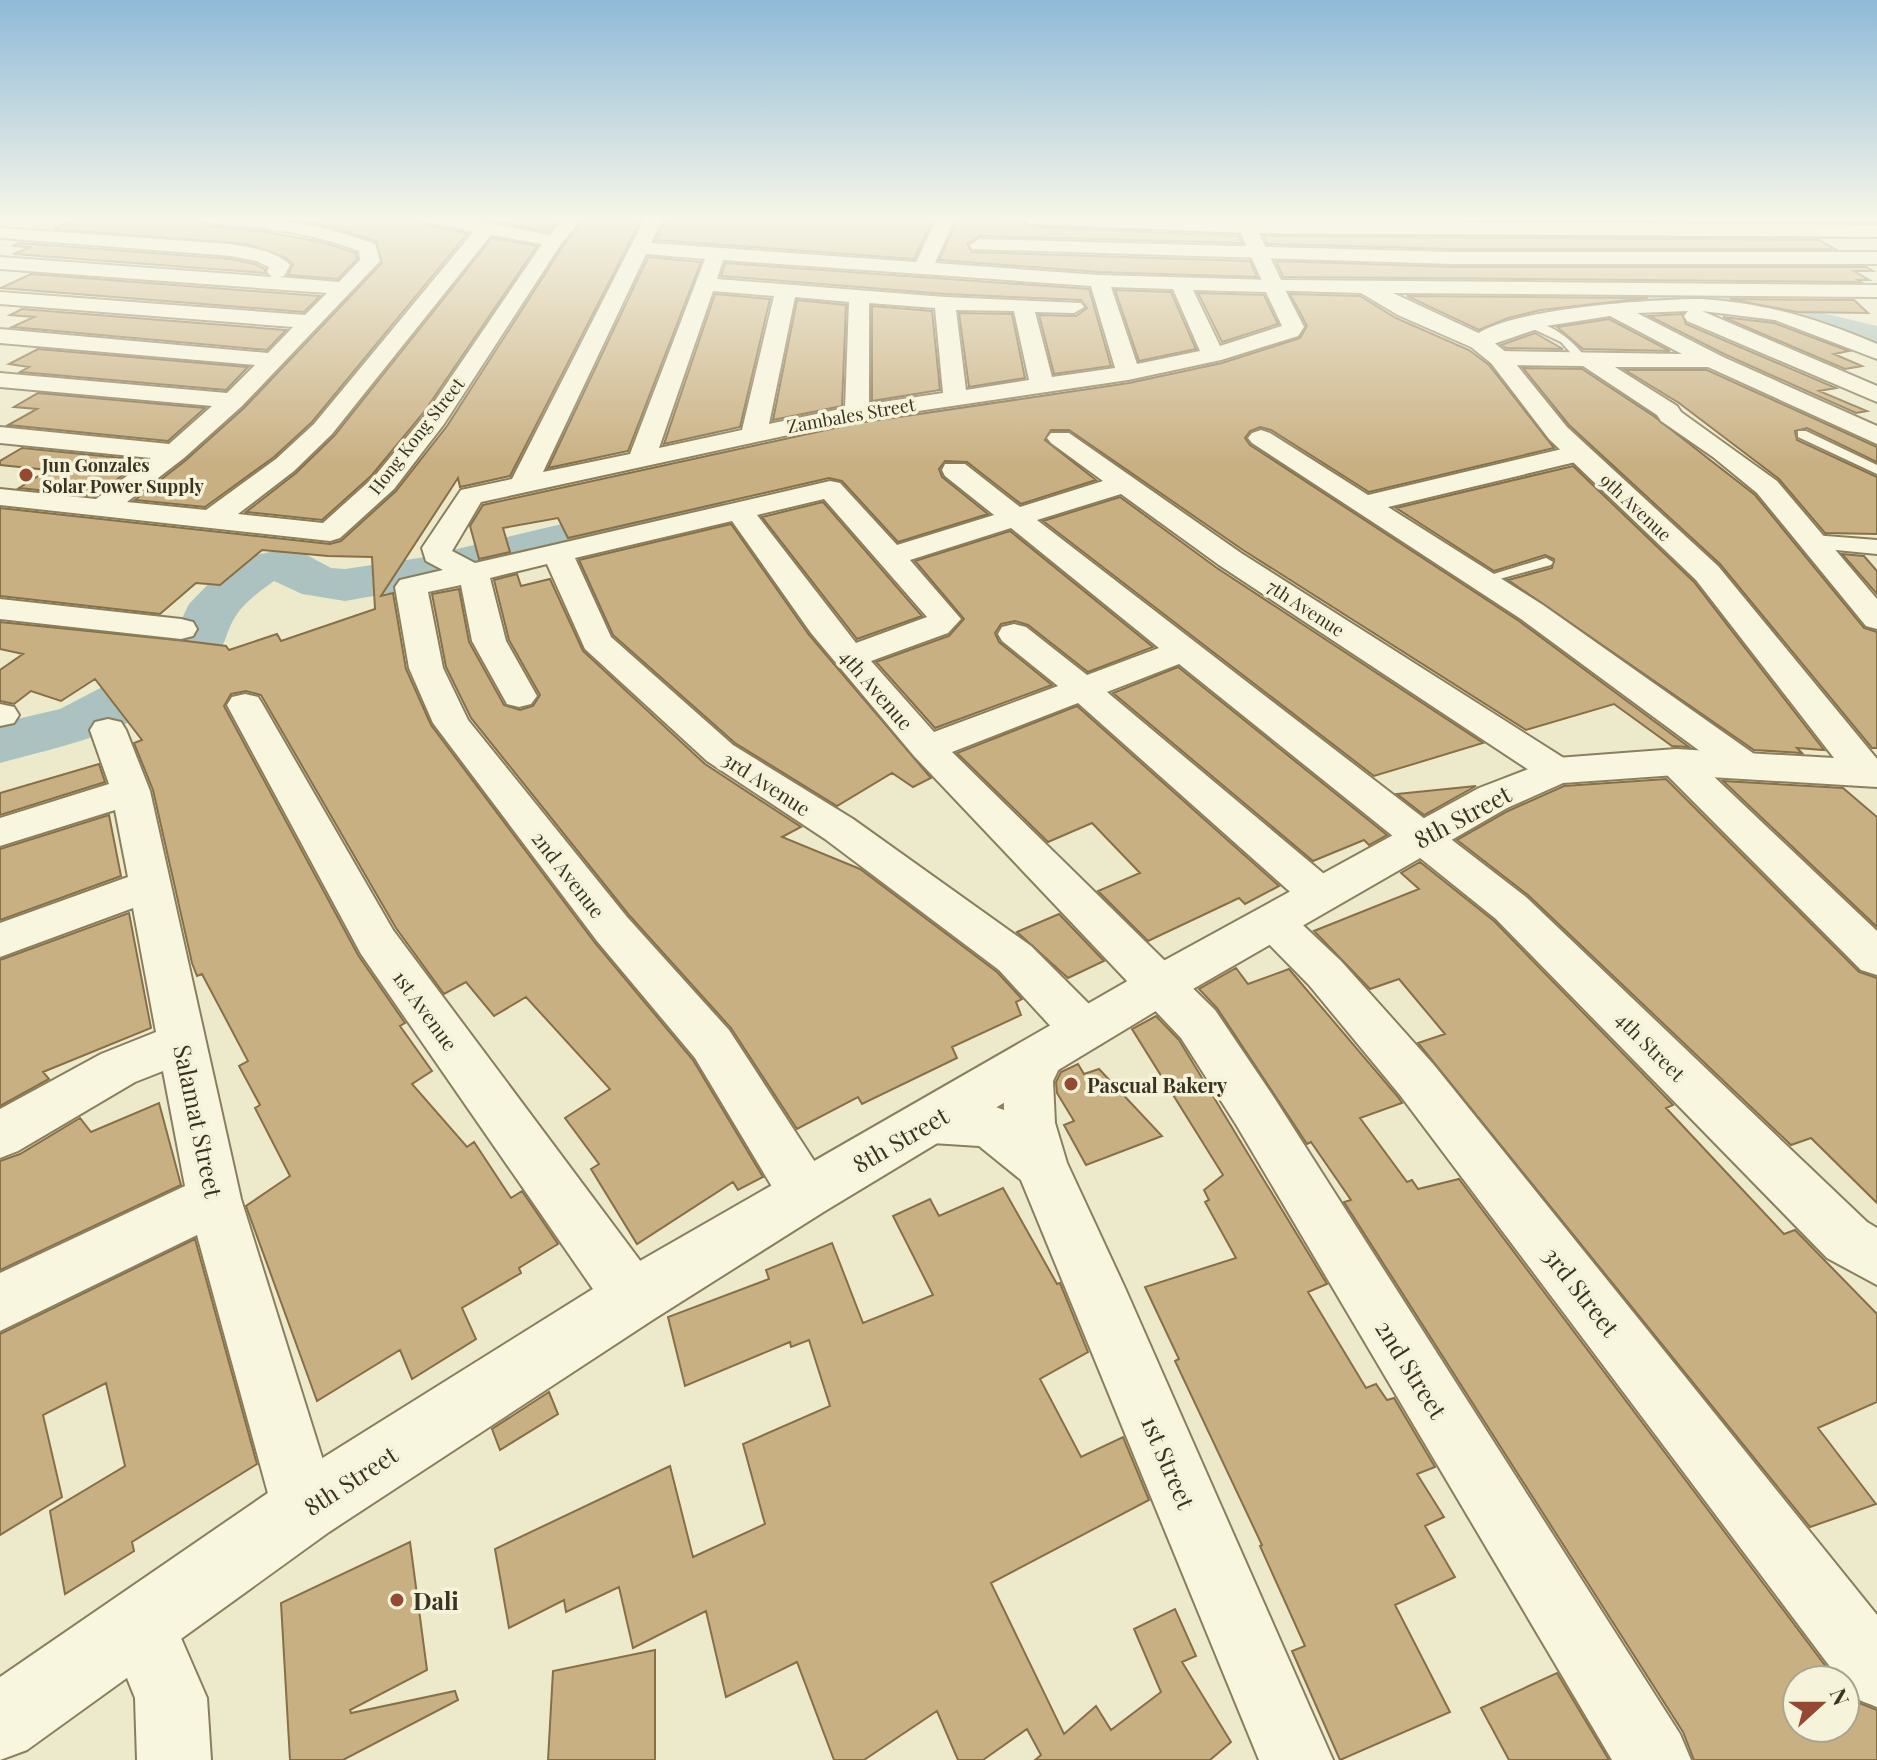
<svg xmlns="http://www.w3.org/2000/svg" width="1877" height="1760" font-family="'Playfair Display',serif">
<rect width="100%" height="100%" fill="#edeacb"/>
<g fill="none" stroke-linecap="round" stroke-linejoin="round">
<path fill="#abc2c0" fill-rule="evenodd" d="M1675 291 1776 302 1877 326V348L1808 330 1743 317 1675 312 1606 316 1594 313 1589 306 1594 299Z
M701 491 718 495 725 505 718 515 419 588 345 601 302 594 274 581C260 591 242 604 234 619 224 636 228 643 211 661 152 728 82 741 0 763V723L60 709 131 672 155 655 174 635 189 604 222 570 240 558 285 549 303 553 331 568 345 569 419 558Z"/>
</g>
<path fill="#c9b083" stroke="#876f46" stroke-width="2" d="M80 218H197L209 226 266 232 322 242 356 253 357 259 338 279 288 275 293 264 286 258 247 244 54 229Z
M278 218H419L424 225 468 233 312 422 274 457 205 507 135 500 186 460 244 408 382 263 376 241 332 227Z
M478 218H559L549 232Z
M585 218H642L510 476 460 487 458 478 381 596 393 593 406 669 431 725 595 943 693 1060 763 1177 738 1190 733 1182 637 1244 591 1169 599 1164 565 1118 610 1089 526 997 494 1016 466 982 444 994 396 928 261 695 246 691 231 694 224 706 358 955 405 1023 400 1026 432 1071 412 1084 467 1147 474 1142 511 1198 522 1191 558 1244 519 1268 521 1273 462 1308 476 1339 412 1379 400 1350 317 1401 246 1206 290 1176 255 1108 260 1105 239 1066 248 1061 202 974 197 976 192 963 153 790 134 743 142 740 95 679 61 701 31 691 14 704 0 701V670L23 654 0 649V622L186 641 226 646 229 650 277 634 281 641 375 609 372 557 328 556 262 550 220 585 196 583 160 614 0 596V508L330 544 341 541 396 491 447 426 563 246Z
M666 218H934L914 259 656 240Z
M958 219 1022 222 1030 227 1239 236 1242 243 979 236 967 244 972 252 1250 261 1257 277 1099 272 939 260Z
M1264 236 1819 240 1835 249H1454L1267 244Z
M492 238 537 246 424 412 372 475 322 520 246 512 296 473 334 436Z
M20 243 231 259 255 264 265 269V273L13 254 31 247 12 246Z
M648 257 701 262 628 451 548 468Z
M1276 261 1454 267H1866L1873 271H1854L1869 280H1858L1861 282 1283 277Z
M725 263 1089 289 1111 366 1054 374 1039 315 1076 316 1087 308 1081 300 945 294 721 276Z
M31 274 320 296 304 312 1 288Z
M1115 290 1171 292 1196 349 1139 361Z
M1198 293 1264 295 1278 324 1222 342Z
M715 294 770 299 740 427 664 444Z
M1290 294 1360 296 1396 318 1469 350 1489 365 1554 448 1369 492 1271 430 1260 427 1250 431 1245 438 1250 445 1519 621 1689 747 1672 746 1614 704 1526 730 1243 550 1069 430H1051L1045 440 1096 480 1021 504 967 462 945 461 939 469 942 477 988 514 898 542 842 481 829 478 568 538 558 518 503 528 510 552 479 559 470 526 483 505 858 423 1129 383 1222 363 1300 338 1307 326Z
M1407 296 1648 298 1541 310 1508 318 1479 330Z
M1730 299 1854 300 1868 313 1797 312Z
M797 300 846 305 842 406 773 420Z
M872 306 932 311 940 390 872 401Z
M22 309 286 330 267 350 12 327 34 317 10 315Z
M959 313 1012 314 1025 378 969 387Z
M1682 314 1686 324 1836 388 1819 391 1867 411 1856 413 1724 354 1649 316Z
M1723 317 1774 323 1849 351 1834 354 1862 366 1845 369Z
M1609 319 1670 351 1583 349 1557 327Z
M1535 333 1563 349 1506 348 1501 345Z
M38 349 248 367 226 390 20 372 29 367 9 364Z
M1523 368 1582 369 1655 417 1755 495 1864 628 1877 632V748H1872L1720 564 1569 425Z
M1625 370H1707L1877 447V462L1807 428 1795 431 1797 440 1877 477V534L1825 533 1779 479 1679 403Z
M38 393 205 408 168 441 8 425 37 409 14 407Z
M22 448 143 460 95 496 19 488 48 470 0 465V461Z
M1573 466 1694 582 1824 750 1797 748 1802 753 1754 750 1508 580 1552 568 1554 559 1545 555 1494 571 1396 508Z
M1120 497 1217 568 1483 743 1374 776 1043 521Z
M823 502 922 616 857 639 762 517Z
M731 524 809 635 931 778 913 787 892 773 837 806 735 743 613 635 579 560Z
M1010 531 1153 647 1088 672 1028 625 1015 621 1001 624 995 633 999 642 1052 685 935 728 876 662 949 636 964 619 915 561Z
M1842 554 1864 556 1877 571V594Z
M517 574 521 586 550 579 583 651 705 764 801 827 782 837 860 869 997 972 1022 999 1016 1002 1021 1015 952 1047 957 1058 862 1104 858 1097 797 1129 731 1028 629 915 471 718 446 667 432 594 459 589 469 642 504 705 520 710 533 706 540 695 509 640 494 580Z
M1178 667 1387 835 1369 845 1364 840 1313 861 1113 693Z
M1077 706 1279 886 1245 904 1239 898 1148 941 1098 891 1140 873 1092 823 1048 842 957 753Z
M99 764 105 782 0 815V793Z
M1666 779 1859 972 1877 978V1203L1811 1138 1791 1145 1528 895 1457 840 1508 811 1564 786Z
M1723 781 1843 788 1877 817V927Z
M1476 786 1424 815 1397 794Z
M109 815 121 876 0 920V849Z
M1420 862 1494 921 1673 1105 1666 1108 1784 1234 1795 1230 1877 1314V1402L1818 1428 1876 1504 1810 1527 1418 1043 1445 1034 1399 979 1370 989 1314 931 1419 889 1401 873Z
M129 913 151 1028 43 1072 49 1079 0 1106V960Z
M1059 914 1104 961 1068 978 1017 932Z
M1236 968 1248 984 1289 969 1398 1097 1402 1103 1360 1118 1407 1182 1412 1180 1418 1189 1459 1179 1836 1680H1797V1728H1845V1692L1854 1701 1877 1710V1760H1694L1683 1732 1344 1202 1351 1200 1311 1142 1307 1144 1217 1008 1199 989Z
M1156 1016 1179 1040 1327 1284 1308 1292 1366 1388 1376 1384 1387 1400 1394 1398 1435 1467 1417 1474 1444 1517 1425 1526 1455 1577 1395 1605 1450 1712 1340 1760 1292 1651 1305 1646 1260 1546 1262 1545 1175 1361 1179 1359 1145 1287 1236 1258 1205 1202 1209 1200 1204 1190 1223 1175 1132 1029Z
M1078 1064 1084 1074 1099 1069 1162 1136 1086 1165 1064 1125 1074 1121 1057 1093 1056 1082 1061 1072Z
M159 1103 181 1185 0 1270V1161L20 1154 80 1118 91 1132Z
M1003 1188 1057 1284 1060 1283 1088 1352 1040 1379 1081 1457 1123 1437 1149 1500 991 1583 1064 1734 1096 1706 1111 1730 1161 1692 1134 1629 1175 1609 1196 1656 1182 1662 1231 1742 1210 1760H1035L1041 1755 1027 1729 983 1760H958L937 1711 864 1760H834L797 1662 726 1697 706 1611 633 1648 619 1587 566 1612 564 1600 509 1628 495 1549 670 1466 693 1557 765 1524 743 1444 830 1406 809 1340 791 1347 790 1342 685 1386 668 1317 769 1279 766 1270 832 1243 863 1323 933 1295 893 1216 930 1199 939 1216Z
M195 1239 257 1464 132 1542 134 1551 65 1594 50 1511 125 1466 106 1383 43 1415 62 1497 0 1535V1334Z
M549 1392 558 1414 500 1450 492 1429Z
M410 1542 427 1670 350 1710 351 1713 455 1691 458 1700 343 1760H290L281 1603Z
M655 1650V1760H548L553 1671Z
M1557 1673 1609 1760H1509L1481 1708Z"/>
<g fill="none" stroke-linecap="round" stroke-linejoin="round">
<defs>
<path id="service" d="M1527 322C1551 321 1574 342 1587 359L1578 361 1561 342 1527 326Z
M1798 431H1806L1877 465V474L1798 437Z
M1546 558 1553 562 1551 565 1481 584 1474 580Z"/>
<path id="pedestrian" d="M1813 535 1877 540V554L1805 547 1802 542 1805 537Z"/>
<path id="minor" d="M200 218C264 218 315 221 375 244L380 261 242 406 184 458 127 502 206 510 276 459 314 424 474 231 425 222 422 218H461L550 235 563 218H582L561 244 444 424 394 489 340 538 330 541 0 505V489L96 499 151 458 0 443V427L169 444 212 406 0 387V373L227 393 255 365 0 343V329L268 353 293 327 0 304V292L305 315 327 293 0 269V257L272 277 267 272 269 267 256 261 231 256 0 238V228L231 244C251 248 275 250 290 265L284 276 279 277 339 282 360 260 359 251C311 232 260 227 209 223ZM491 235 542 244 426 414 374 477 323 523 238 514 294 471 332 434Z
M645 218H663L651 243 916 262 937 218H955L935 263 1099 275 1273 280 1283 286 1304 327 1298 336 1221 360 1128 380 857 420 481 502 452 551 475 563 830 481 840 483 897 545 994 515 945 476 942 470 945 464H965L1020 507 1103 481 1051 443 1047 438 1051 433H1069L1241 553 1570 762 1576 771 1570 780 1557 783 1544 780 1219 565 1121 494 1037 520 1526 897 1867 1222 1877 1228V1285L1827 1258 1496 919 1179 664 1107 692 1336 884 1342 895 1336 906 1321 911 1306 906 1078 703 952 752 1215 1010 1273 1096 1680 1734 1691 1760H1612L1237 1126 1181 1038 914 756 811 633 732 521 575 558 611 637 733 745 853 819 1031 946 1101 1016 1108 1030 1101 1044 1084 1049 1067 1044 999 970 825 839 707 761 585 649 547 564 490 578 506 641 537 696 531 704 519 707 507 704 472 641 461 585 428 592 443 668 468 720 627 917 729 1030 824 1176 832 1193 824 1210 805 1218 786 1210 695 1058 597 941 433 723 409 668 395 587 400 580 443 570 426 561 422 548 461 490 512 479ZM646 254 705 259 630 454 543 472ZM723 260 1091 286 1115 368 1052 377 1035 312 1074 313 1084 307 1081 303 945 297 717 279ZM1111 287 1173 289 1200 351 1137 364ZM1193 290 1266 292 1282 326 1220 346ZM713 291 774 296 742 430 659 448ZM795 297 849 302 845 408 769 424ZM869 303 935 308 943 393 869 404ZM956 310 1014 311 1029 380 966 390ZM824 499 927 617 856 643 757 515ZM1011 528 1159 648 1087 675 1026 627 1014 624 1002 627 998 634 1002 641 1058 686 934 732 871 661 948 633 961 619 910 560Z
M979 239 1454 252H1877V264H1454L972 249 970 245Z
M1701 299C1765 303 1819 319 1877 344V359L1775 320 1702 311 1877 386V402L1687 321 1684 316 1688 311 1637 313 1723 357 1877 426V444L1708 367H1615L1677 406 1681 412 1777 481 1877 599V629L1866 626 1757 493 1713 457 1661 421 1657 415 1583 366 1499 365 1491 363 1488 358 1491 353 1499 351 1682 354 1610 316 1546 326 1479 349 1468 342C1493 308 1658 299 1701 299Z
M1261 430 1270 433 1368 495 1579 445 1588 447 1592 453 1588 459 1388 507 1543 605 1757 756 1763 765 1757 774 1744 777 1731 774 1521 619 1252 443 1248 438 1252 433Z
M0 599 181 619 193 622 197 629 193 636 181 639 0 619Z
M245 694 258 697 263 705 393 930 653 1278 662 1298 653 1318 633 1326 613 1318 361 954 227 705 232 697Z
M0 704 14 707 19 715 14 723 0 726Z
M108 719 121 722 126 730 150 791 241 1199 338 1508 328 1531 305 1541 282 1531 272 1508 197 1235 0 1331V1273L185 1186 163 1071 135 1082 18 1151 0 1158V1109L101 1054 156 1032 133 908 0 957V923L128 877 115 810 0 846V818L109 784 90 730 95 722Z
M1676 750 1689 753 1877 931V975L1861 970 1663 771 1657 762 1663 753Z
M1274 907 1289 912 1341 961 1434 1065 1877 1615V1707C1863 1701 1845 1698 1845 1680H1840L1400 1095 1309 985 1259 934 1252 923 1259 912Z
M1041 1036 1058 1042 1065 1056 1053 1081 1055 1123 1067 1163 1125 1288 1333 1760H1259L1021 1180 979 1146 932 1143 914 1137 907 1121 914 1105C945 1094 974 1099 1004 1110 1003 1078 1009 1069 1024 1042Z
M140 1588 164 1599 207 1698 211 1760H137L135 1698 105 1623 116 1599Z"/>
<path id="tertiary" d="M1247 221 1256 227 1281 280 1877 285V297L1393 293 1487 337 1507 353 1567 427 1718 566 1877 759V787L1676 775 1563 783 1507 808 1179 997 825 1211 654 1319 329 1532 27 1750 0 1760V1677L281 1484 612 1277 1145 971 1479 788 1557 758 1676 749 1834 758 1696 580 1549 439 1491 363 1471 347 1398 315 1361 293 1266 290 1238 227Z"/>
<path id="secondary" d="M1021 218 1877 225V237L1247 233 1030 224Z"/>
</defs>
<use href="#service" stroke="#897f5f" stroke-width="4"/>
<use href="#pedestrian" stroke="#897f5f" stroke-width="4"/>
<use href="#minor" stroke="#897f5f" stroke-width="4"/>
<use href="#tertiary" stroke="#897f5f" stroke-width="4"/>
<use href="#secondary" stroke="#6b6042" stroke-width="4"/>
<use href="#service" fill="#f8f6de" fill-rule="evenodd"/>
<use href="#pedestrian" fill="#f8f6de" fill-rule="evenodd"/>
<use href="#minor" fill="#f8f6de" fill-rule="evenodd"/>
<use href="#tertiary" fill="#f8f6de" fill-rule="evenodd"/>
<use href="#secondary" fill="#f8f6de" fill-rule="evenodd"/>
</g>
<linearGradient id="sky" x2="0" y2="1"><stop stop-color="#8fbad8"/><stop offset="0.47" stop-color="#f7f6e8"/><stop offset="1" stop-color="#f7f6e8" stop-opacity="0"/></linearGradient>
<rect width="1877" height="465" fill="url(#sky)"/>
<g fill="#954832" stroke="#f5f3da" stroke-width="3">
<circle cx="26" cy="475" r="8"/>
<circle cx="1071" cy="1084" r="8"/>
<circle cx="397" cy="1600" r="8"/>
</g>
<g text-anchor="middle" dominant-baseline="central" stroke-width="7" stroke-linejoin="round" paint-order="stroke">
<g font-size="18" fill="#3a3322" stroke="#f5f3da">
<text transform="translate(851 415) rotate(-10)">Zambales Street</text>
<text transform="translate(416 436) rotate(-52)">Hong Kong Street</text>
<text transform="translate(1636 507) rotate(43)">9th Avenue</text>
<text transform="translate(1306 608) rotate(33)">7th Avenue</text>
</g>
<g font-size="18" font-weight="bold" fill="#3a3322" stroke="#f5f3da" text-anchor="start">
<text x="42" y="465">Jun Gonzales<tspan x="42" dy="21">Solar Power Supply</tspan></text>
</g>
<g font-size="20" fill="#3a3322" stroke="#f5f3da">
<text transform="translate(877 689) rotate(49)">4th Avenue</text>
<text transform="translate(767 783) rotate(33)">3rd Avenue</text>
<text transform="translate(569 874) rotate(52)">2nd Avenue</text>
<text transform="translate(426 1010) rotate(54)">1st Avenue</text>
<text transform="translate(1651 1046) rotate(45)">4th Street</text>
</g>
<g font-size="20" font-weight="bold" fill="#3a3322" stroke="#f5f3da" text-anchor="start">
<text x="1087" y="1084">Pascual Bakery</text>
</g>
<g font-size="24" fill="#3a3322" stroke="#f5f3da">
<text transform="translate(1462 816) rotate(-28)">8th Street</text>
<text transform="translate(199 1121) rotate(78)">Salamat Street</text>
<text transform="translate(900 1139) rotate(-30)">8th Street</text>
<text transform="translate(1582 1291) rotate(52)">3rd Street</text>
<text transform="translate(1412 1369) rotate(58)">2nd Street</text>
<text transform="translate(1169 1462) rotate(67)">1st Street</text>
<text transform="translate(350 1480) rotate(-33)">8th Street</text>
</g>
<g font-size="24" font-weight="bold" fill="#3a3322" stroke="#f5f3da" text-anchor="start">
<text x="413" y="1600">Dali</text>
</g>
</g>
<g transform="translate(1821 1704) rotate(69)"><circle r="38" fill="#f5f3da" stroke="#aaa690" stroke-width="2"/>
<path d="M0-6L14 30L0 20L-14 30Z" fill="#954832"/>
<text y="-12" font-size="22" font-weight="bold" text-anchor="middle" fill="#3a3322">N</text>
</g>
</svg>
